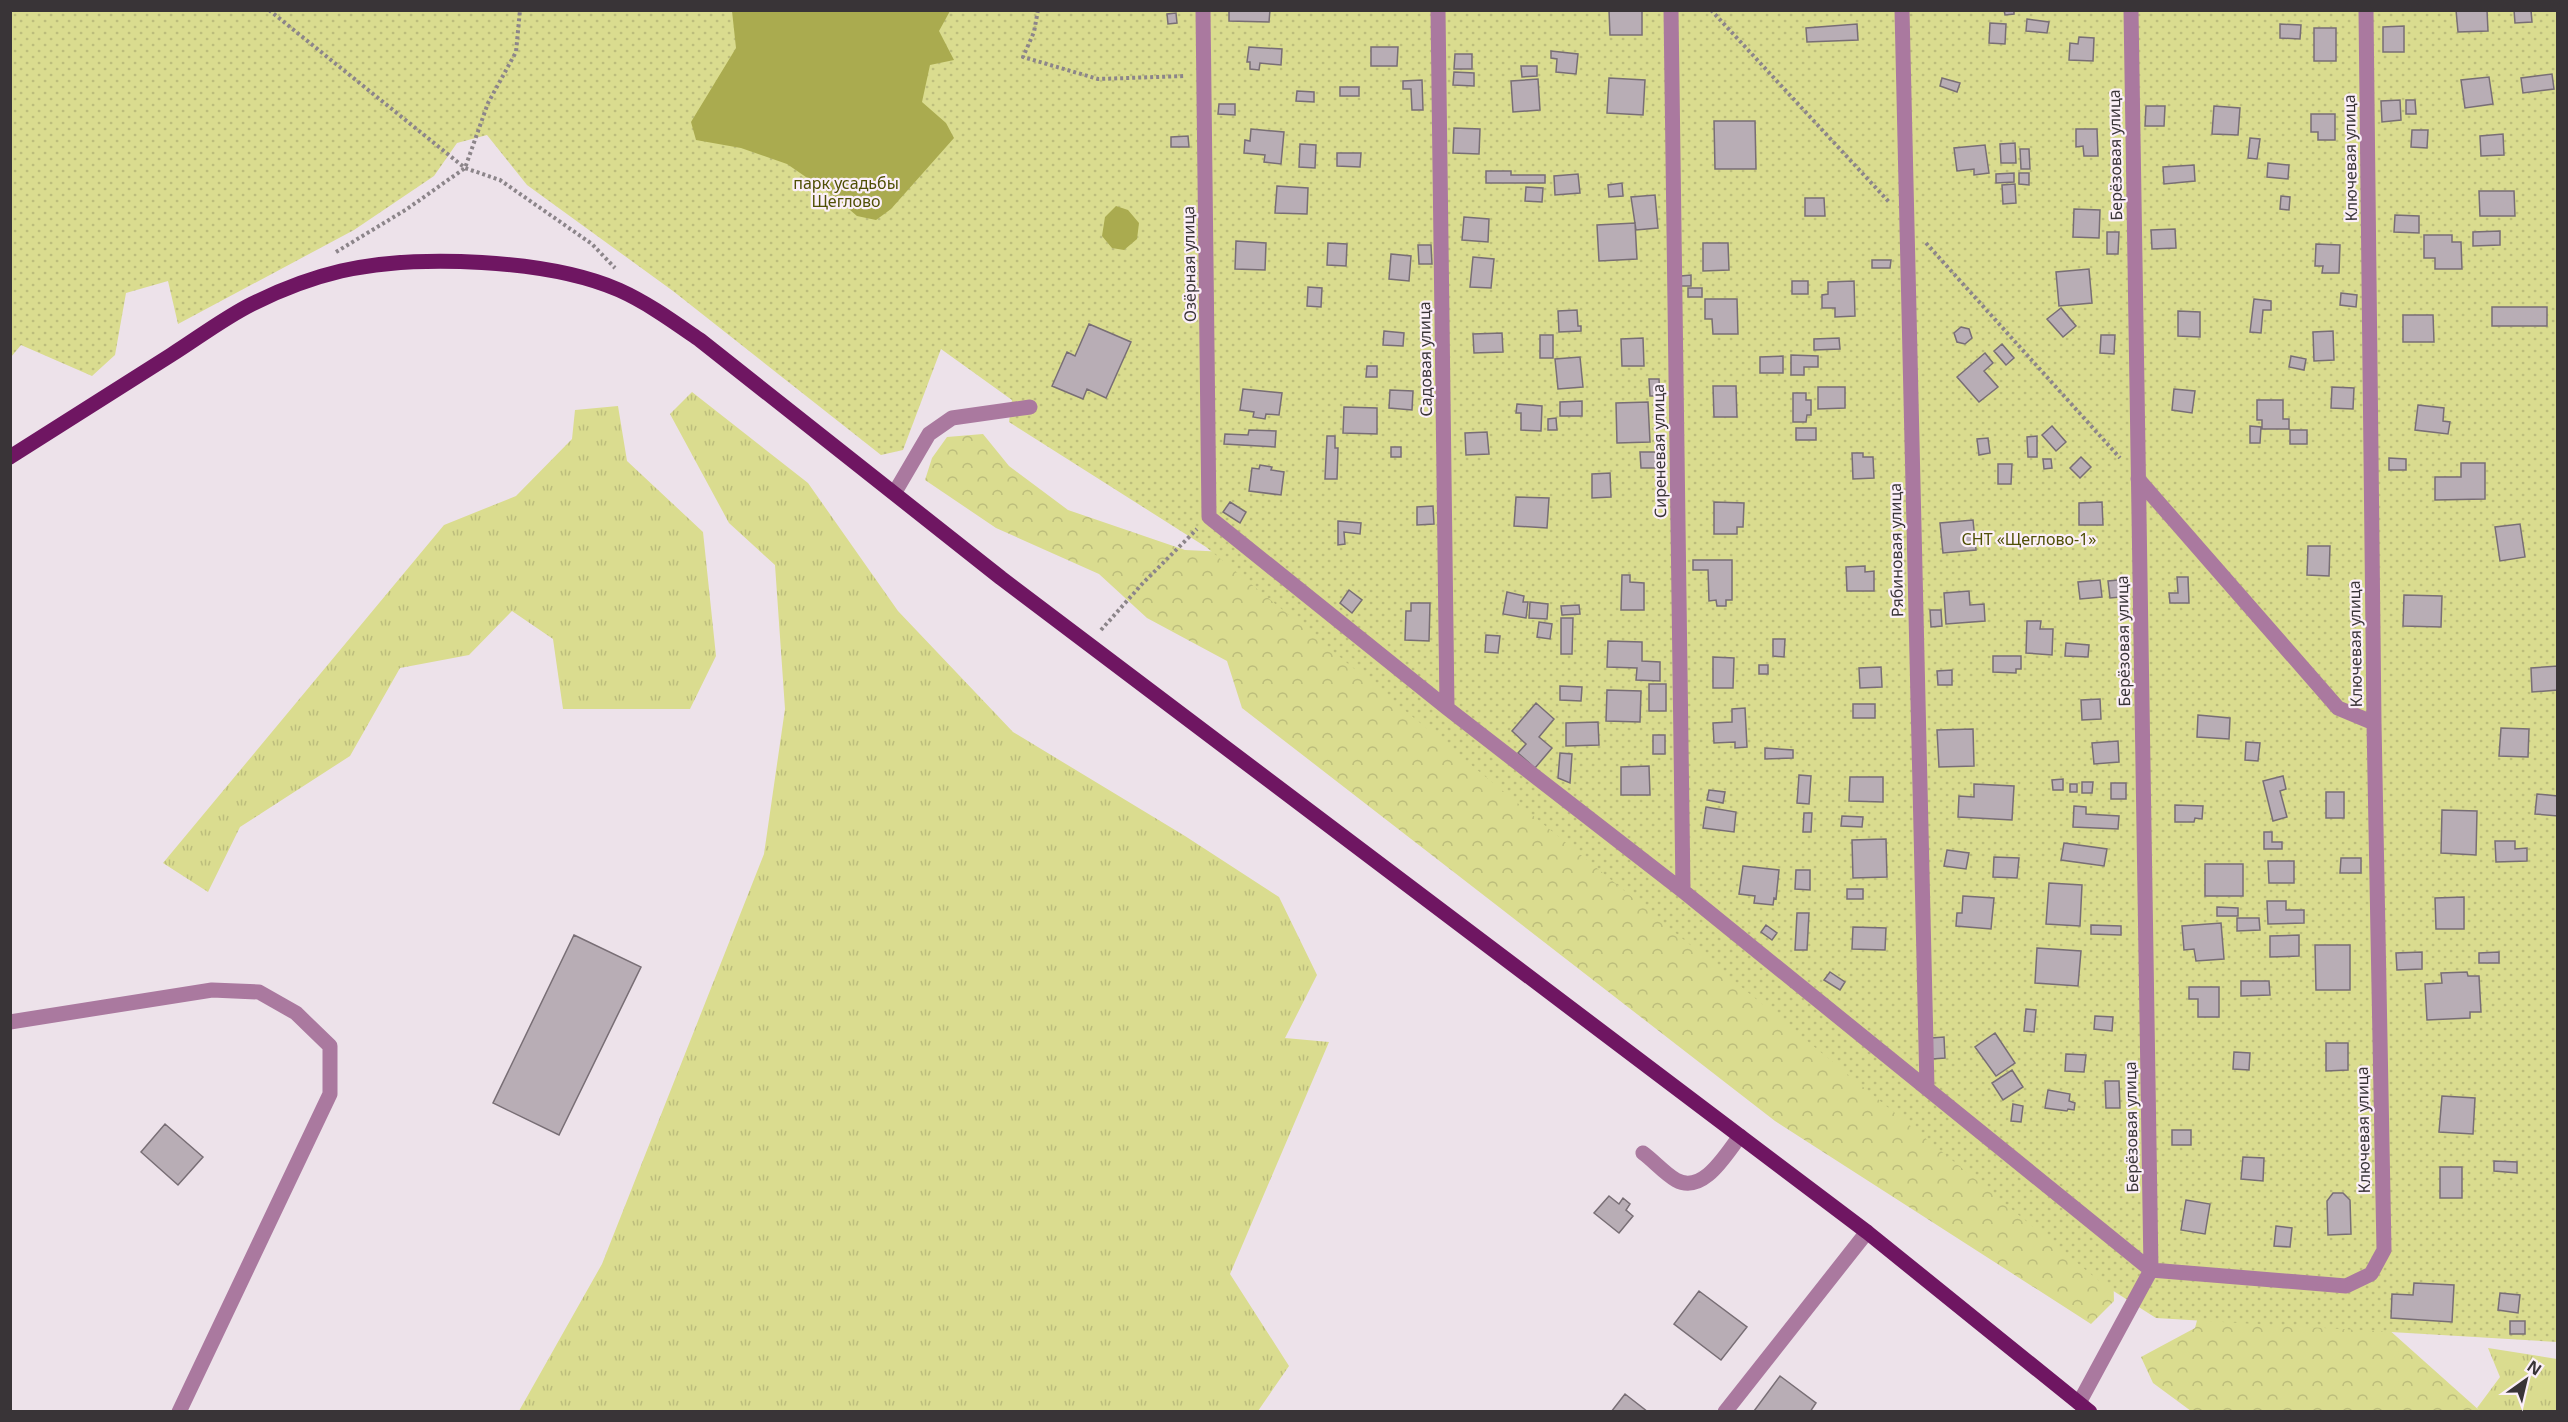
<svg xmlns="http://www.w3.org/2000/svg" width="2568" height="1422" font-family="'Noto Sans',sans-serif">
<defs>
<pattern id="grass-tufts" width="24" height="20" patternUnits="userSpaceOnUse" patternTransform="scale(1.5)"><rect width="24" height="20" fill="#dadc8f"/><path d="M3 7l-1-3M5 7V3M7 7l1-3M15 17l-1-3M17 17v-4M19 17l1-3" fill="none" stroke="#bcbd7c"/></pattern>
<pattern id="forest-crowns" width="20" height="18" patternUnits="userSpaceOnUse" patternTransform="scale(1.5)"><rect width="20" height="18" fill="#dadc8f"/><path d="M2 6a3 3 0 1 1 6 0M12 15a3 3 0 1 1 6 0" fill="none" stroke="#bcbd7c"/></pattern>
<pattern id="park-dots" width="8" height="8" patternUnits="userSpaceOnUse" patternTransform="scale(1.5)"><rect width="8" height="8" fill="#dadc8f"/><path d="M2 2h.1M6 6h.1" fill="none" stroke="#bcbd7c" stroke-width="1.8" stroke-linecap="round"/></pattern>
</defs>
<rect width="100%" height="100%" fill="#ede2ea"/>
<path fill="url(#grass-tufts)" d="M692 392 808 483 898 611 1013 732 1185 836 1279 897 1317 975 1285 1038 1329 1042 1230 1274 1289 1366 1258 1411H519L602 1264 764 854 785 709 775 565 729 523 670 414Z
M618 406 627 461 703 532 716 656 690 709H563L553 639 512 611 469 655 400 668 350 756 240 827 208 892 163 863 444 525 516 496 572 439 575 410Z
M2488 1348 2557 1359V1411L2480 1412 2477 1408 2500 1377Z"/>
<path fill="url(#forest-crowns)" d="M983 434 1009 466 1068 510 1185 550 1227 552 2113 1264 2114 1301 2091 1324 1775 1121 1242 708 1227 661 1147 618 1099 574 996 528 925 480 932 458 947 437Z
M2209 1275 2350 1295 2480 1411H2191L2153 1383 2141 1357 2195 1328Z"/>
<path fill="url(#park-dots)" d="M11 11H2557V1342L2156 1318 2104 1285 1206 547 1009 422 1012 400 941 349 903 450 881 455 673 291 527 185 487 135 457 143 434 176 354 230 178 324 168 281 126 293 115 355 92 376 21 345 11 357Z"/>
<path fill="#aaab4f" d="M732 11H950L939 31 954 60 930 65 922 102 946 123 954 138 891 209 876 220 857 216 835 197 787 164 741 148 696 140 691 122 736 48Z
M1116 206 1128 210 1139 223 1137 239 1124 250 1112 248 1102 236 1105 217Z"/>
<path fill="#b8adb5" stroke="#786e75" stroke-width="1.5" d="M1229 10H1270L1269 22 1229 21Z
M1609 10H1642V35H1610Z
M2004 10H2014V14L2005 15Z
M2456 10H2487L2488 31 2458 32Z
M2514 10H2531L2532 22 2515 23Z
M1176 13 1177 23 1168 24 1167 14Z
M2027 19 2049 22 2047 33 2026 31Z
M1990 23 2006 24 2005 44 1989 43Z
M1857 24 1858 40 1807 42 1806 28Z
M2280 24 2301 25 2300 39 2280 38Z
M2404 26V52H2383V27Z
M2314 28H2336V61H2314Z
M2079 37 2094 38 2093 61 2069 60 2070 43 2078 44Z
M1249 47 1282 49 1281 65 1260 63 1259 70 1250 69V62H1247Z
M1371 47H1398L1397 66H1371Z
M1551 51 1578 54 1576 74 1556 72 1557 59 1551 58Z
M1455 54H1472V69H1454Z
M1521 66H1537V76L1522 77Z
M1454 72 1474 73V86L1453 85Z
M2552 74 2554 89 2523 93 2521 78Z
M2489 77 2493 104 2465 108 2461 80Z
M1609 78 1645 80 1643 115 1607 113Z
M1942 78 1960 83 1957 92 1940 86Z
M1538 79 1540 110 1513 112 1511 81Z
M1422 80 1423 110H1412L1411 89H1403V81Z
M1340 87H1359V96H1340Z
M1297 91 1314 92V102L1296 101Z
M2400 100 2401 120 2382 122 2381 101Z
M2406 100H2415L2416 114H2406Z
M1219 104H1235V115L1218 114Z
M2146 106H2165L2164 126H2145Z
M2214 106 2240 108 2238 135 2212 134Z
M2311 114H2335V140H2318V132H2311Z
M1714 121H1755L1756 169H1715Z
M1454 128 1480 129 1479 154 1453 153Z
M1251 129 1284 132 1281 164 1264 162 1265 155 1244 153 1245 140 1250 141Z
M2076 129H2097L2098 156H2084L2083 146 2076 147Z
M2412 130H2428L2427 148 2411 147Z
M2503 134 2504 155 2481 156 2480 136Z
M1188 136 1189 147H1171V137Z
M2250 138 2260 139 2257 159 2248 158Z
M2015 143 2016 163H2001L2000 144Z
M1300 144 1316 145 1315 168 1299 167Z
M1985 145 1989 173 1974 175V169L1957 171 1954 148Z
M2020 149H2029L2030 169H2021Z
M1337 153H1361L1360 167 1337 166Z
M2268 163 2289 165 2288 179 2267 177Z
M2194 165 2195 181 2164 184 2163 167Z
M1486 171H1511V175H1545V183H1486Z
M2014 173V182L1996 183V174Z
M2019 173H2029V185L2019 184Z
M1578 174 1580 193 1555 195 1554 176Z
M1622 183 1623 196 1609 197 1608 185Z
M2015 184 2016 203 2003 204 2002 185Z
M1277 186 1308 188 1307 214 1275 213Z
M1526 187 1543 188 1542 202 1525 201Z
M2479 191H2514L2515 216H2480Z
M1655 195 1658 228 1636 230 1631 197Z
M2281 196 2290 197 2289 210 2280 209Z
M1805 198H1824L1825 216H1805Z
M2074 209 2100 210 2099 238 2073 237Z
M2395 215 2419 216V233L2394 232Z
M1464 217 1489 219 1488 242 1462 240Z
M1635 223 1637 259 1599 261 1597 225Z
M2175 229 2176 248 2152 249 2151 230Z
M2500 231V245L2473 246V232Z
M2107 232H2119L2118 254H2107Z
M2424 235H2452V242H2461L2462 269H2435V258H2424Z
M1236 241 1266 243 1265 270 1235 269Z
M1328 243 1347 244 1346 266 1327 265Z
M1703 243H1728L1729 270 1703 271Z
M2316 244 2340 245 2339 273H2322L2323 266H2315Z
M1418 245H1431L1432 264H1419Z
M1391 254 1411 256 1409 281 1389 279Z
M1473 257 1494 259 1491 288 1470 287Z
M1872 260H1891L1890 268H1872Z
M2089 269 2092 303 2059 306 2056 272Z
M1691 275V286H1681V276Z
M1792 281H1808V294H1792Z
M1854 281 1855 316 1835 317V308H1822V295L1828 294V282Z
M1308 287 1322 288 1321 307 1307 306Z
M1688 288H1702V297H1688Z
M2341 293 2357 295 2356 307 2340 305Z
M1705 299H1737L1738 334H1713L1712 319H1705Z
M2254 299 2271 301V310H2263L2261 333 2250 332Z
M2492 307H2547V326H2492Z
M2061 308 2076 326 2063 337 2047 319Z
M1577 310 1578 326H1581V331L1559 332 1558 311Z
M2178 311 2200 312V337L2178 336Z
M2403 315H2433L2434 342H2403Z
M1089 324 1131 342 1106 398 1087 389 1083 399 1052 386 1067 352 1075 356Z
M1961 327 1969 329 1972 338 1965 344 1957 342 1954 333Z
M1384 331 1404 333 1403 346 1383 345Z
M2333 331 2334 360 2314 361 2313 332Z
M1502 333 1503 352 1474 353 1473 334Z
M1540 335H1553V358H1540Z
M2101 335H2115L2114 354 2100 353Z
M1643 338 1644 366H1622L1621 339Z
M1839 338 1840 349 1814 350V339Z
M2002 344 2014 358 2006 365 1994 351Z
M1985 353 1993 363 1984 371 1998 387 1979 402 1957 377Z
M1791 355 1818 356V367H1804V375H1791Z
M1783 356V373H1760V357Z
M2291 356 2306 359 2304 370 2289 367Z
M1580 357 1583 387 1558 389 1555 359Z
M1367 366H1377V377H1366Z
M1649 379H1659L1660 396H1650Z
M1713 386H1736L1737 417H1714Z
M1818 387H1845V408L1818 409Z
M2332 387 2354 388 2353 409 2331 408Z
M1243 389 1282 393 1279 415 1266 414 1265 419 1253 417 1254 412 1240 410Z
M2174 389 2195 391 2192 413 2172 410Z
M1390 390 1413 391 1412 410 1389 408Z
M1793 393H1806V400H1811V415H1807L1806 422H1793Z
M2257 400H2283V419H2289V429H2262V420H2257Z
M1582 401V416H1560V402Z
M1648 402 1650 442 1617 443 1616 403Z
M1517 404 1542 406 1541 431 1521 430V413H1516Z
M2418 405 2444 408 2443 421 2450 422 2448 434 2415 430Z
M1344 407 1377 408V434L1343 433Z
M1556 418 1557 430H1548V419Z
M2052 426 2066 442 2056 451 2042 435Z
M2250 426 2261 427 2260 443H2250Z
M1796 428H1816V440H1796Z
M1249 430 1276 431 1275 447 1224 444 1225 434 1248 435Z
M2290 430H2307V444H2290Z
M1487 432 1489 454 1466 455 1465 433Z
M1327 436H1335V448H1338L1337 479H1325Z
M2037 436V457H2028L2027 437Z
M1988 438 1990 453 1979 455 1977 439Z
M1391 447H1401V457H1391Z
M1640 452H1663V468H1641Z
M1852 453H1863V457H1873L1874 478 1853 479Z
M2081 457 2091 467 2080 478 2070 468Z
M2389 458 2406 459V470H2389Z
M2043 459H2051L2052 468 2044 469Z
M2461 463H2485V499L2435 500V477H2461Z
M1998 464H2012L2011 484H1998Z
M1260 465 1272 467 1271 470 1284 472 1281 495 1249 491 1252 468 1259 469Z
M1610 473 1611 497 1592 498V474Z
M1516 497 1549 498 1547 528 1514 526Z
M1230 502 1246 512 1240 523 1223 512Z
M1714 502 1744 503 1743 527H1737V534H1714Z
M2102 502 2103 525H2079V503Z
M1433 506 1434 524 1417 525V507Z
M1973 520 1976 550 1943 553 1940 523Z
M1338 521 1361 523 1360 534 1344 532 1345 544 1338 545Z
M2520 524 2525 557 2500 561 2495 527Z
M2308 546H2330L2329 576 2307 575Z
M1693 560H1732V600H1726V606H1717L1716 600 1709 601 1708 570H1693Z
M1865 566V572L1874 571V591H1847L1846 567Z
M1622 575H1630V582L1644 583V610H1621Z
M2177 577H2188L2189 603H2170L2169 593H2178Z
M2100 580 2102 597 2080 599 2078 582Z
M2118 580 2120 597 2110 598 2108 581Z
M1349 590 1362 600 1352 613 1340 603Z
M1969 591 1970 605 1984 604 1985 621 1946 624 1944 593Z
M1507 592 1524 596 1523 602H1528L1526 618 1503 614Z
M2404 595 2442 596 2441 627 2403 626Z
M1530 602 1548 604 1547 619 1529 618Z
M1411 603H1430L1429 641 1405 640 1406 611H1411Z
M1579 605 1580 614 1562 615 1561 606Z
M1930 610H1941L1942 626 1931 627Z
M1561 618H1573L1572 654H1561Z
M2027 621H2041L2040 629H2053L2052 655 2026 653Z
M1539 622 1552 624 1550 639 1537 637Z
M1486 635 1500 636 1498 653 1485 652Z
M1773 639H1785L1784 657 1773 656Z
M1608 641 1642 642V661L1660 662V681L1636 680 1637 668 1607 667Z
M2066 643 2089 645 2088 657 2065 656Z
M1993 656H2021V669H2016V673L1993 672Z
M1713 657 1734 658 1733 688H1713Z
M1759 665H1768V674H1759Z
M2558 666V690L2532 692 2531 668Z
M1881 667 1882 687 1860 688 1859 668Z
M1952 670V685H1938L1937 671Z
M1649 684H1666V711H1649Z
M1560 686 1582 687 1581 701 1560 700Z
M1607 690 1641 691 1640 722 1606 721Z
M2100 699 2101 719 2082 720 2081 700Z
M1536 703 1554 719 1539 737 1552 748 1535 768 1518 753 1526 744 1512 731Z
M1853 704H1875V718H1853Z
M1745 708 1747 747 1735 748V742L1714 743 1713 723 1732 722V709Z
M2198 715 2230 718 2229 739 2197 737Z
M1598 722 1599 745 1566 746V723Z
M2501 728 2529 729 2528 757 2499 756Z
M1973 729 1974 766 1939 767 1937 730Z
M1653 735H1665V754H1653Z
M2118 741 2119 762 2094 764 2092 743Z
M2246 742 2260 743 2258 761 2245 760Z
M1765 748 1793 750V758L1765 759Z
M1560 753 1572 754 1570 783 1558 778Z
M1649 766 1650 795H1621V767Z
M1799 775 1811 776 1809 804 1797 803Z
M2283 776 2286 789 2280 791 2287 817 2273 821 2263 781Z
M1850 777H1883V802L1849 801Z
M2063 779V790H2053L2052 780Z
M2082 782H2093L2092 793H2082Z
M2111 783H2126V799H2111Z
M1974 784 2014 786 2012 820 1958 817 1959 796 1974 797Z
M2070 784H2077V792H2070Z
M1709 790 1725 792 1723 803 1707 800Z
M2326 792H2344V818H2326Z
M2537 794 2558 796V816L2535 814Z
M2175 805 2203 806 2202 819 2195 818 2194 822H2175Z
M2074 806 2086 807V814L2119 816 2118 829 2073 827Z
M1706 807 1736 812 1734 832 1703 828Z
M2442 810 2477 811 2476 855 2441 853Z
M1804 813H1812L1811 832H1803Z
M1842 816 1863 817 1862 827 1841 826Z
M2264 832H2272V842H2282V849H2264Z
M1886 839 1887 877 1853 878 1852 840Z
M2495 841H2515V849L2527 848V861L2496 862Z
M2064 843 2107 849 2104 866 2061 860Z
M1947 850 1969 853 1966 869 1944 866Z
M1994 857 2019 858 2017 878 1993 877Z
M2341 858H2361V873H2340Z
M2268 861H2294V883H2269Z
M2205 864H2243V896H2205Z
M1743 866 1779 870 1776 899 1774 898 1773 905 1754 903 1755 896 1739 894Z
M1796 870H1810V890L1795 889Z
M2049 883 2082 885 2080 926 2046 924Z
M1847 889H1863V899H1847Z
M1963 896 1994 898 1991 929 1956 926 1957 913H1962Z
M2464 897V929H2436L2435 898Z
M2267 901H2286V910H2304V923L2268 924Z
M2217 907 2238 908V916H2217Z
M1797 913H1809L1807 950H1795Z
M2237 918H2259L2260 930 2237 931Z
M2221 923 2224 959 2196 961 2194 949 2184 950 2182 926Z
M1766 925 1777 933 1772 940 1761 932Z
M2091 925 2121 926V935L2091 934Z
M1853 927 1886 928 1885 950 1852 949Z
M574 935 641 967 559 1135 493 1103Z
M2299 935V956L2270 957V936Z
M2315 945H2350V990H2316Z
M2037 948 2081 951 2078 986 2035 983Z
M2422 952V969L2397 970 2396 953Z
M2499 952V963H2479V953Z
M1830 972 1845 982 1840 990 1824 980Z
M2467 972 2468 976H2479L2481 1012H2470V1018L2427 1020 2425 984 2442 983 2441 973Z
M2241 981H2269L2270 995 2241 996Z
M2189 987H2219V1017H2198V999H2189Z
M2026 1009 2036 1010 2034 1032 2024 1031Z
M2095 1016 2113 1017 2112 1031 2094 1029Z
M1995 1033 2015 1063 1996 1076 1975 1047Z
M1944 1037 1945 1058 1932 1059 1931 1038Z
M2326 1043H2348V1070L2326 1071Z
M2234 1052 2250 1053 2249 1070 2233 1069Z
M2066 1054 2086 1055 2084 1072 2065 1071Z
M2012 1070 2023 1087 2003 1100 1992 1083Z
M2105 1081H2119L2120 1108H2106Z
M2048 1090 2070 1094 2069 1101 2075 1103 2074 1110 2068 1109 2067 1111 2045 1108Z
M2442 1096 2475 1098 2473 1134 2439 1132Z
M2013 1104 2023 1106 2021 1122 2011 1121Z
M165 1124 203 1157 178 1185 141 1152Z
M2172 1130H2191V1145H2172Z
M2243 1157 2264 1158 2263 1181 2241 1179Z
M2494 1161 2517 1162V1173L2494 1171Z
M2440 1167H2462V1198H2440Z
M2333 1193H2343L2350 1200 2351 1234 2328 1235 2327 1201Z
M1609 1196 1619 1204 1623 1198 1630 1204 1626 1210 1633 1216 1619 1233 1594 1213Z
M2186 1200 2210 1204 2205 1234 2181 1230Z
M2276 1226 2292 1228 2290 1247 2274 1246Z
M2414 1283 2454 1285 2452 1322 2391 1318 2392 1294 2413 1295Z
M1699 1291 1747 1327 1721 1360 1674 1324Z
M2500 1293 2520 1295 2518 1313 2498 1310Z
M2510 1321H2525V1334H2510Z
M1780 1376 1816 1403 1810 1412 1754 1411Z
M1625 1394 1648 1412H1611Z"/>
<g fill="none" stroke-linecap="round" stroke-linejoin="round">
<path stroke="#8c858a" stroke-width="4" stroke-dasharray="3 3" stroke-linecap="butt" d="M269 10 465 168 500 180 592 244 615 268
M1038 10 1034 32 1023 57 1098 79 1185 76
M1711 10 1889 202
M1926 243 2120 458
M336 252 407 209 465 168 488 103 516 52 520 10
M1101 630 1143 583 1197 529"/>
<path stroke="#aa799f" stroke-width="15" d="M1203 10 1209 517 1447 708 1683 891 2151 1270 2346 1286 2371 1274 2384 1250 2374 723 2366 10
M1438 10 1447 708
M1671 10 1683 891
M1902 10 1927 1088
M2138 479 2338 708 2374 723
M895 492 929 434 952 418 1030 407
M10 1022 212 990 259 992 296 1013 330 1046V1094L179 1412
M1643 1153C1654 1161 1664 1173 1676 1180 1703 1195 1726 1154 1740 1136
M2079 1403 2151 1270 2131 10
M1725 1412 1867 1232"/>
<path stroke="#6f1662" stroke-width="15" d="M10 457C64 423 118 389 171 355 198 338 224 318 252 304 280 290 311 278 341 271 417 254 548 259 619 290 648 303 674 322 700 340L1001 578 1867 1232 2090 1412"/>
</g>
<g text-anchor="middle" dominant-baseline="central" stroke-width="4.5" stroke-linejoin="round" paint-order="stroke">
<g font-size="16" fill="#393437" stroke="#fbeff8">
<text transform="translate(2115 155) rotate(-91)">Берёзовая улица</text>
<text transform="translate(2350 158) rotate(-91)">Ключевая улица</text>
<text transform="translate(1189 264) rotate(-91)">Озёрная улица</text>
<text transform="translate(1425 359) rotate(-91)">Садовая улица</text>
<text transform="translate(1659 451) rotate(-91)">Сиреневая улица</text>
<text transform="translate(1896 550) rotate(-91)">Рябиновая улица</text>
<text transform="translate(2123 641) rotate(-91)">Берёзовая улица</text>
<text transform="translate(2355 644) rotate(-91)">Ключевая улица</text>
<text transform="translate(2131 1127) rotate(-91)">Берёзовая улица</text>
<text transform="translate(2363 1130) rotate(-91)">Ключевая улица</text>
</g>
<g font-size="16" fill="#4f4f05" stroke="#fbeff8">
<text x="846" y="183">парк усадьбы<tspan x="846" dy="18">Щеглово</tspan></text>
<text x="2029" y="539">СНТ «Щеглово-1»</text>
</g>
</g>
<rect width="2568" height="1422" fill="none" stroke="#393437" stroke-width="24"/>
<g transform="translate(2526 1380) rotate(34)" stroke="#fbeff8" stroke-width="4.5" paint-order="stroke">
<path d="M0-4.5L10 22L0 15L-10 22Z" fill="#393437"/>
<text y="-9" font-size="16" font-weight="bold" text-anchor="middle" fill="#393437">N</text>
</g>
</svg>
